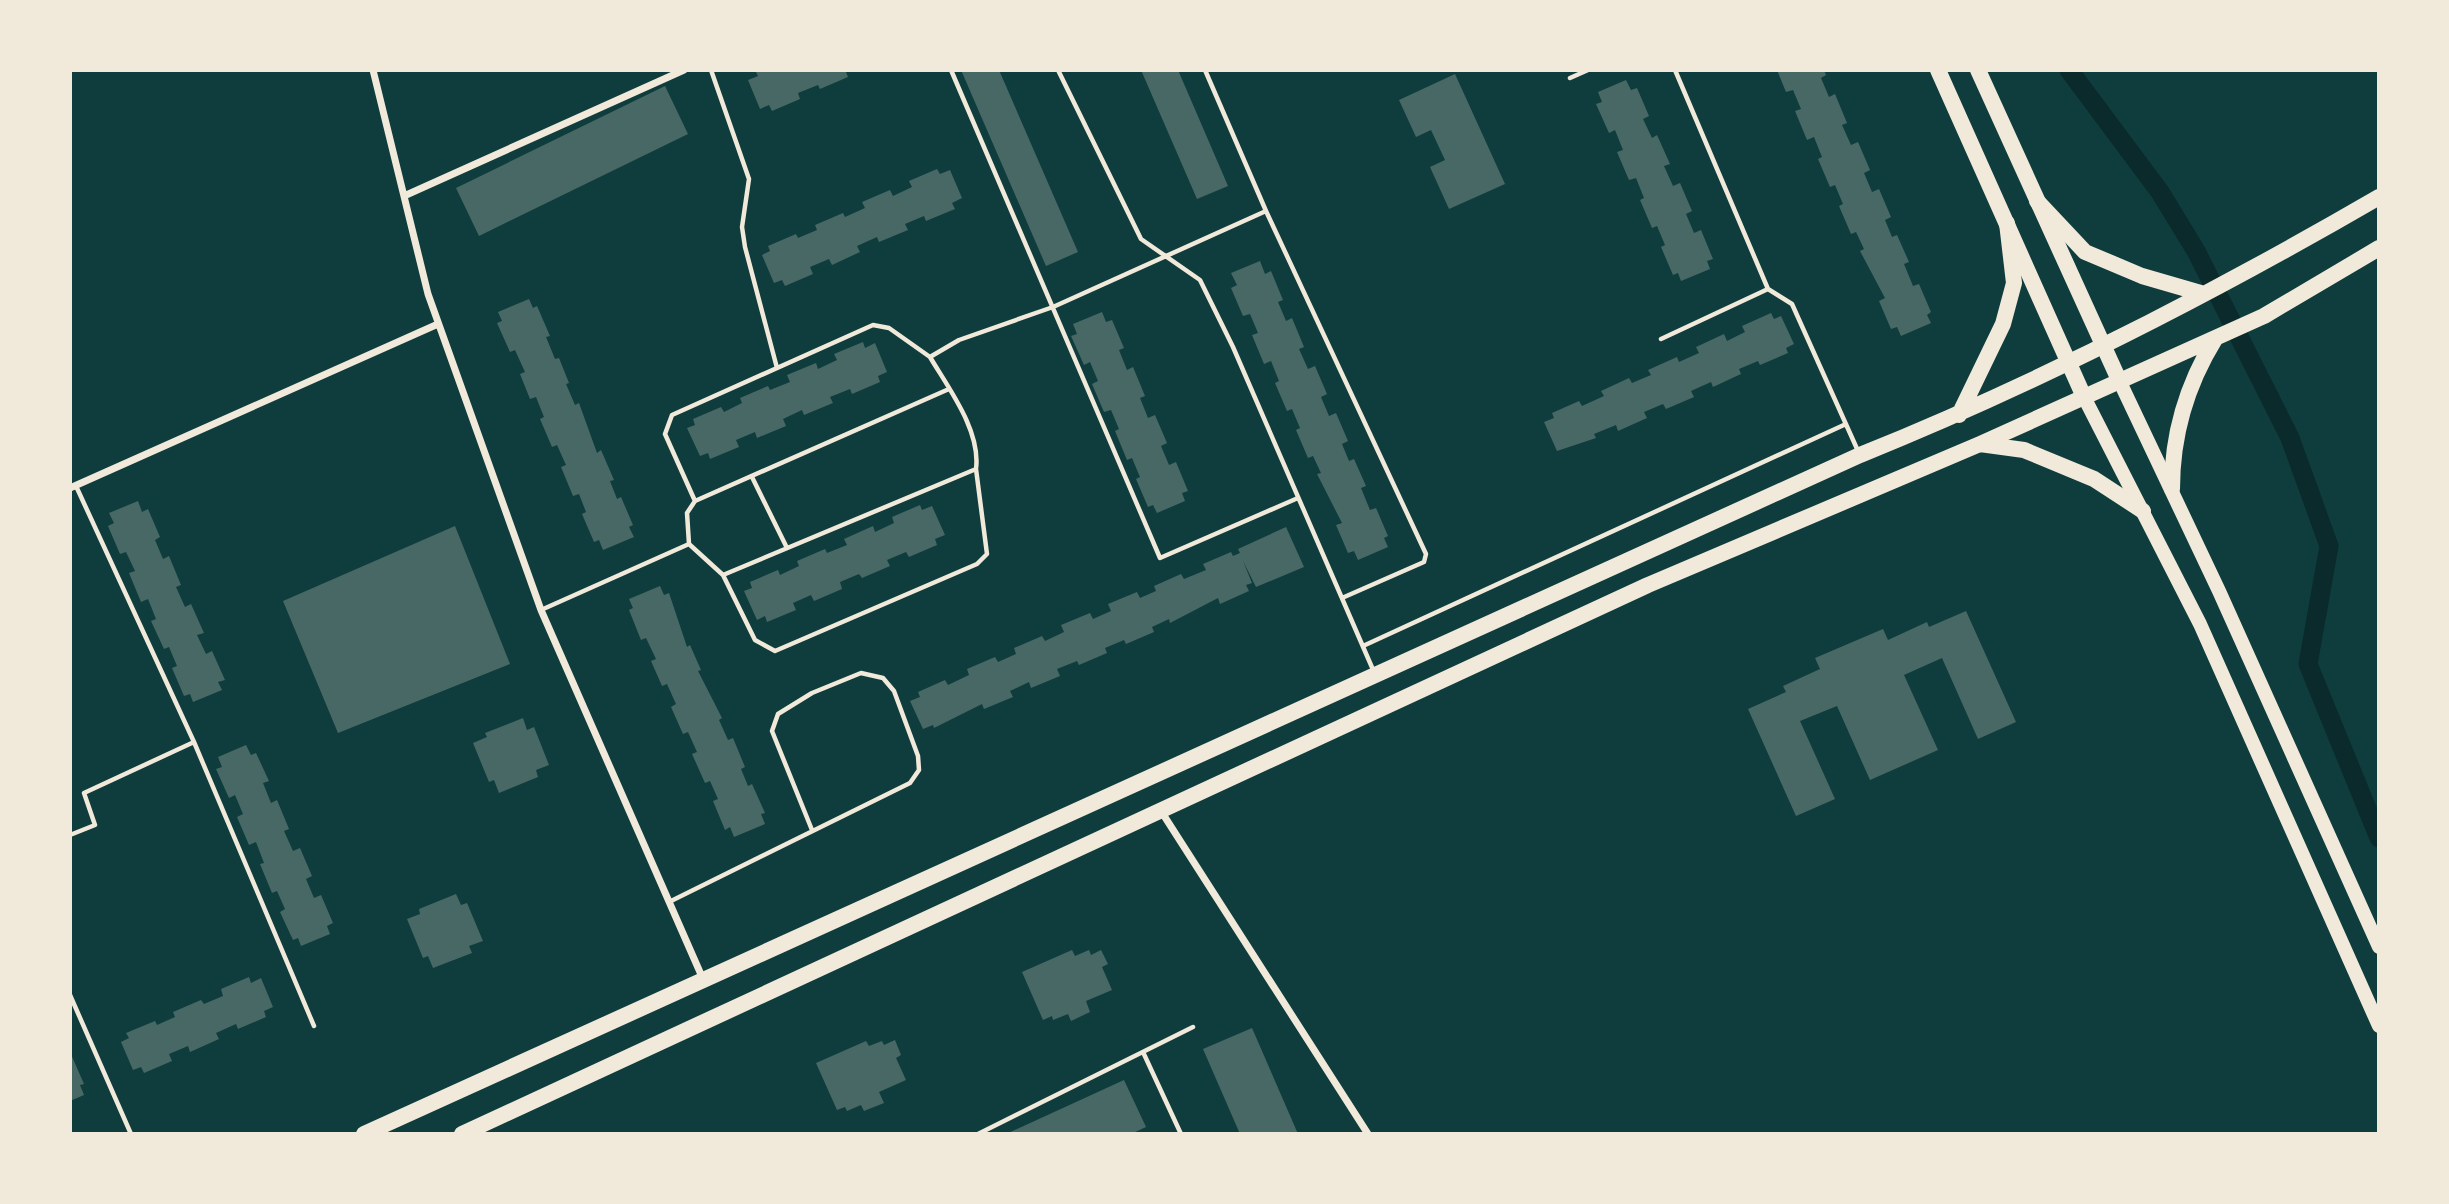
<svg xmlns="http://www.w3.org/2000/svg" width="2449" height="1204" font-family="Raleway,sans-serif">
<rect width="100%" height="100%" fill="#0f3d3e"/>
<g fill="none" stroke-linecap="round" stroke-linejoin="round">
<path stroke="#0a2a2b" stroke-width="19" d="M2069 70 2160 192 2196 251 2290 438 2329 546 2308 664 2379 838"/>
</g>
<path fill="#486865" d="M755 70H851L846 72 848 77 820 89 818 85 798 93 800 99 772 111 769 105 760 109 748 80 758 76Z
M961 70H999L1078 252 1046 266Z
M1141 70H1178L1228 186 1197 199Z
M1777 70H1824L1826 75 1821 78 1829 97 1835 94 1847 123 1842 125 1851 145 1858 142 1870 170 1864 173 1872 192 1879 189 1891 217 1885 220 1892 237 1897 235 1909 262 1904 264 1913 286 1919 284 1931 312 1927 315 1931 323 1901 336 1897 327 1891 329 1879 301 1885 298 1860 251 1864 249 1856 232 1851 234 1839 206 1843 204 1835 185 1830 187 1818 159 1822 157 1814 137 1807 140 1795 111 1801 109 1793 90 1786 92Z
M1455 74 1505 184 1449 209 1430 167 1445 160 1431 130 1416 137 1399 100Z
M1626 80 1631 90 1637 88 1649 116 1643 119 1652 138 1657 135 1670 164 1664 166 1673 186 1680 183 1692 211 1686 214 1694 233 1701 230 1713 259 1707 261 1710 269 1681 281 1678 273 1673 275 1661 247 1665 245 1657 226 1652 228 1640 200 1644 198 1636 178 1629 180 1617 152 1623 150 1615 130 1609 133 1596 104 1602 102 1598 92Z
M665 86 688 134 479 236 456 188Z
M937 169 940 174 950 170 962 198 952 203 955 209 926 221 924 216 905 224 908 230 879 242 877 237 857 246 860 252 832 265 829 259 810 267 813 274 785 286 782 280 774 283 762 255 770 251 768 246 796 234 798 238 817 230 815 225 843 213 845 217 865 208 862 202 890 190 893 196 912 187 909 181Z
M1260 261 1265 274 1271 271 1283 300 1278 302 1286 321 1292 318 1304 347 1299 349 1308 369 1315 366 1327 394 1321 397 1329 416 1336 413 1348 441 1342 444 1349 461 1354 459 1366 486 1361 488 1370 510 1376 508 1388 536 1384 538 1388 547 1358 560 1354 551 1348 553 1336 525 1342 523 1317 474 1321 473 1313 456 1308 458 1296 430 1300 428 1292 409 1287 411 1275 383 1279 381 1271 361 1264 364 1252 335 1258 333 1250 314 1243 316 1231 288 1237 285 1231 273Z
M529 299 533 308 537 306 550 336 546 337 555 359 559 358 569 383 566 384 575 405 579 403 597 453 601 450 614 480 610 481 617 499 621 497 633 525 629 527 634 537 603 550 599 540 594 542 582 514 586 512 579 494 573 496 561 467 566 465 557 445 552 447 540 419 544 417 536 397 530 399 520 374 525 372 515 350 510 352 497 323 502 321 498 312Z
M1102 312 1106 322 1112 320 1124 348 1119 350 1127 370 1133 367 1145 396 1140 398 1148 418 1155 415 1167 443 1161 446 1169 465 1176 462 1188 491 1182 493 1185 501 1157 513 1153 505 1148 507 1136 479 1140 477 1132 458 1127 460 1115 431 1119 429 1111 410 1104 412 1092 384 1098 381 1090 362 1084 365 1071 336 1077 334 1073 324Z
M1771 313 1774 319 1781 316 1794 344 1786 348 1788 353 1760 365 1758 361 1739 369 1741 374 1713 387 1711 382 1691 391 1694 397 1666 409 1663 404 1644 412 1647 418 1618 431 1616 425 1594 434 1596 438 1557 451 1544 422 1554 418 1552 413 1579 401 1582 406 1604 396 1601 391 1629 378 1632 383 1651 375 1648 370 1677 357 1679 362 1699 353 1696 347 1724 334 1727 341 1745 332 1742 326Z
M863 342 865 348 875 343 887 372 878 376 880 382 852 394 850 389 830 397 833 403 804 415 802 410 783 419 786 426 757 438 755 432 736 440 739 447 710 459 708 453 700 456 687 428 695 425 693 419 721 407 724 412 742 403 740 398 768 386 770 390 790 382 787 375 816 363 818 369 837 360 834 354Z
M138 501 142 512 148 509 160 537 155 540 163 559 169 556 181 585 176 587 185 607 191 604 204 633 197 635 206 654 212 651 225 680 218 682 222 690 193 702 190 694 184 696 172 668 177 666 169 647 164 649 151 621 156 619 148 599 141 602 129 573 135 571 126 552 120 554 108 526 114 523 109 513Z
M920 505 922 510 932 506 945 535 935 539 937 545 909 557 906 552 887 560 890 566 862 578 859 574 840 582 842 589 814 601 811 595 793 603 796 610 767 622 765 616 757 620 744 591 752 588 750 582 778 570 780 575 799 566 797 561 825 549 827 553 847 545 844 539 873 526 875 532 894 523 892 517Z
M455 526 510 664 338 733 283 601Z
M1286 527 1304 567 1256 587 1243 561 1252 583 1246 585 1249 591 1220 604 1218 598 1170 623 1169 619 1152 627 1154 632 1126 644 1124 640 1105 648 1107 653 1079 665 1077 661 1057 669 1060 676 1031 688 1029 682 1010 691 1013 697 984 709 982 704 934 728 933 725 923 729 910 701 920 697 918 692 945 680 948 685 969 675 967 669 995 657 998 662 1016 654 1014 648 1042 636 1045 641 1064 632 1061 625 1090 613 1093 619 1111 611 1108 604 1137 592 1140 598 1156 591 1154 586 1181 574 1184 579 1206 570 1203 564 1231 552 1233 556 1240 553 1238 549Z
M660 586 664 595 669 593 687 647 690 645 701 670 698 671 722 718 719 720 728 740 733 738 745 767 741 769 748 786 752 784 765 813 761 814 765 824 734 837 730 827 725 830 713 801 718 799 710 781 705 783 692 754 697 752 688 732 683 734 671 707 676 704 667 684 662 686 651 661 656 659 646 638 641 640 629 610 633 608 629 599Z
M1966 611 2016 722 1978 739 1942 658 1904 675 1938 750 1870 780 1837 706 1800 721 1835 799 1796 816 1748 709 1786 692 1783 686 1820 669 1815 658 1883 629 1888 640 1927 622 1929 627Z
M523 718 527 730 534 727 549 765 536 770 538 777 499 793 494 780 489 782 473 743 487 737 485 733Z
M246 745 251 755 256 753 269 781 263 783 271 803 277 800 289 829 284 831 293 851 300 848 312 876 306 879 314 898 321 895 333 923 327 926 330 934 301 946 298 938 293 940 280 912 285 909 277 891 272 893 260 864 264 863 256 842 249 845 237 817 243 814 235 795 229 798 216 769 222 767 218 757Z
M456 894 461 905 467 903 483 941 469 946 472 953 433 968 428 956 423 958 407 919 420 914 419 909Z
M1072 950 1075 956 1089 950 1091 955 1101 950 1108 964 1102 967 1112 990 1086 1001 1090 1012 1071 1021 1068 1014 1053 1020 1052 1016 1043 1020 1022 972Z
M249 977 251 983 261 978 273 1007 264 1011 266 1017 238 1029 236 1024 216 1033 219 1039 190 1052 188 1046 169 1054 172 1061 144 1073 141 1067 133 1070 121 1042 129 1038 126 1033 155 1021 157 1025 175 1017 173 1012 201 1000 204 1004 223 996 221 989Z
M1252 1028 1298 1134H1240L1203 1049Z
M895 1040 901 1055 896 1058 906 1080 879 1092 884 1103 864 1111 861 1105 847 1111 845 1107 837 1110 816 1063 866 1041 869 1046 882 1041 884 1045Z
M70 1052 84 1084 80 1085 84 1095 70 1101Z
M1124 1080 1146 1127 1131 1134H1006Z"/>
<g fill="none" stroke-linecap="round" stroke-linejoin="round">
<path stroke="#f1e9da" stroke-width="4.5" d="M711 70 749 179 742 227 745 247 777 368
M951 70 1160 558 1298 498
M1058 70 1141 239 1200 280 1233 347 1374 672
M1205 70 1266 211
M1675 70 1768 289
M1570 78 1588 70
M1661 339 1768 289 1792 304 1858 451
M752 477 787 548
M76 486 194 742
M695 501 665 434 672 415 873 325 889 328 930 357
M689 544 687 513 695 501 949 389
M723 575 755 640 775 651 789 645 977 564 987 554 976 469
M541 610 689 544 723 575 976 469C981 431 949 389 930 357L959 340 1053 307 1266 211 1426 554 1424 562 1342 598
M1363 646 1846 424
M70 835 95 825 84 793 194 742 314 1026
M669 902 910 783 919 770 918 756 894 691 883 678 861 673 812 693 778 714 772 731 812 830
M70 995 131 1134
M1143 1052 1181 1134
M978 1134 1193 1027"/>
<path stroke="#f1e9da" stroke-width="7" d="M373 70 428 294 541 610 703 979
M404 196 684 70
M70 488 438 324
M1161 811 1368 1134"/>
<path stroke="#f1e9da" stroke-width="14" d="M2119 380 2219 591 2379 947
M2084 397 2200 624 2379 1026"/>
<path stroke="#f1e9da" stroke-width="16" d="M1938 70 2084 397
M1978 70 2119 380"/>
<path stroke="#f1e9da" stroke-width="16" d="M2037 201 2085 252 2142 276 2204 294
M1959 415 2003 324 2014 283 2007 223
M1980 444 2024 450 2094 479 2143 511
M2172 489C2172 434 2186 386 2215 339
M364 1134 1860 455C2039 383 2212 294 2379 197
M462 1134 1648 585 1980 444 2264 316 2379 248"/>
</g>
<rect width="2449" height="1204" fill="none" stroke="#f1e9da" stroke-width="144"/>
</svg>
